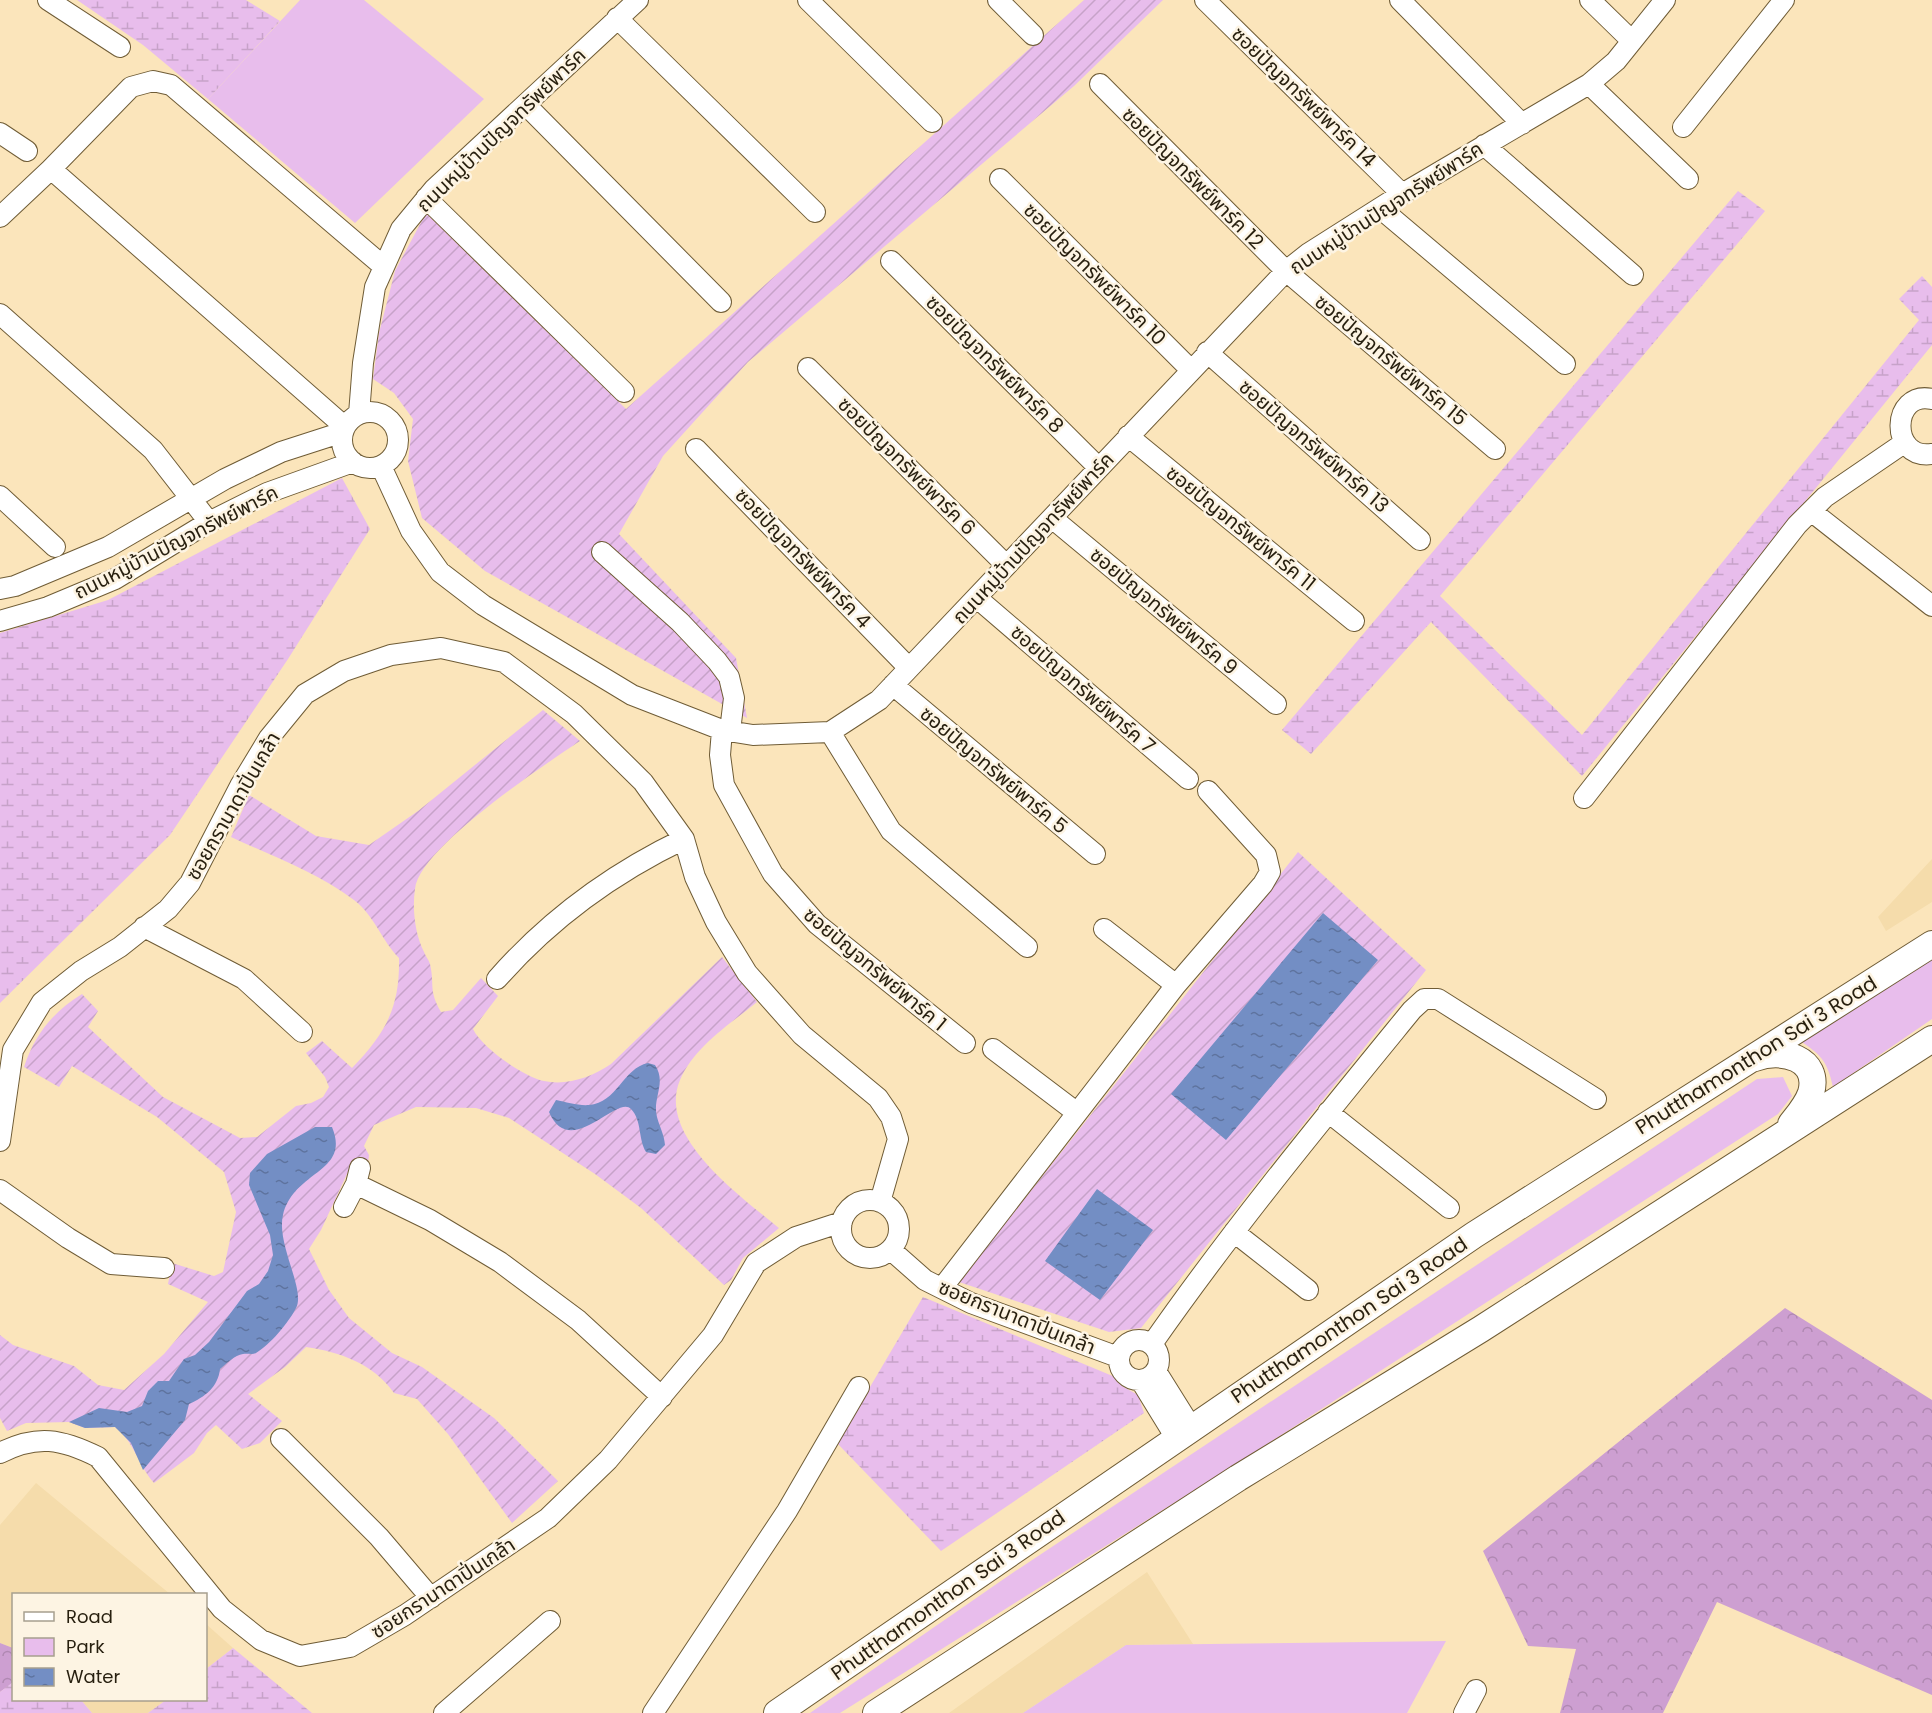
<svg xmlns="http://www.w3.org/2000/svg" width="1932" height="1713" font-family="Poppins,'Noto Sans Thai',sans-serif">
<defs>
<pattern id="forest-crowns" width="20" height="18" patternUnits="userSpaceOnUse" patternTransform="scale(1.5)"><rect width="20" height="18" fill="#cd9fd1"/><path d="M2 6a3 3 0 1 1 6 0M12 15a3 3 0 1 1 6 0" fill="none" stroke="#b088b2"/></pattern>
<pattern id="wetland-marsh" width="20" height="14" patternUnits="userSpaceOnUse" patternTransform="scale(1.5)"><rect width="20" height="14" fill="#e8bdec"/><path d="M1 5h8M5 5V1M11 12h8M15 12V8" fill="none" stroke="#c7a2c9"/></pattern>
<pattern id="garden-furrows" width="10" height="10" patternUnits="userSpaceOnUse" patternTransform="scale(1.5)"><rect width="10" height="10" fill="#e8bdec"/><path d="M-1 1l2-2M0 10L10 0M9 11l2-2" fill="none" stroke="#c7a2c9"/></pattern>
<pattern id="water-ripples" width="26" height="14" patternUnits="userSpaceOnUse" patternTransform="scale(1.5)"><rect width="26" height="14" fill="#738ec4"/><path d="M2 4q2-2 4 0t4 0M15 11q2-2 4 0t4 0" fill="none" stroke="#5e739e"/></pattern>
</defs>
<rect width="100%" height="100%" fill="#fbe5bb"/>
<path fill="#f5dcab" d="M1932 859V902L1886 931 1878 917Z
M36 1483 170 1594H14L13 1648 0 1643V1525Z
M1147 1572 1193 1644 1126 1645 1023 1713H949Z
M206 1624 233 1648 206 1669Z
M81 1700H166L148 1713H92Z"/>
<path fill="#e8bdec" d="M300 0H364L484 99 355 223 208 99Z
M1932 958V1019L1833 1087C1827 1060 1821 1055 1799 1040Z
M1783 1077 1792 1096 1778 1114 1244 1459 840 1713H810L1011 1574 1757 1079Z
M1446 1641 1407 1713H1023L1126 1645Z"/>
<path fill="url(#forest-crowns)" d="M1785 1308 1932 1400V1695L1717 1602 1663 1713H1560L1576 1649 1528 1646 1483 1551Z
M0 1643 13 1648 14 1682 0 1692Z"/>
<path fill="url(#wetland-marsh)" d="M77 0H246L280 21 208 99 143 45Z
M1738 191 1765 211 1440 596 1582 735 1919 320 1899 299 1922 276 1932 287V345L1582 776 1431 622 1311 754 1282 730Z
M342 478 370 529 288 659 170 835 0 1003V633L108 600Z
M923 1297 1115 1377 1122 1386 1138 1395 1144 1413 941 1551 837 1443Z
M233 1648 312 1713H148L166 1700H206V1669Z
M13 1682 14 1700H81L92 1713H0V1692Z"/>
<path fill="url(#garden-furrows)" d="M1084 0H1163L1074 86 748 362 663 456 619 534 736 658 747 718 485 571 422 518 408 461 413 419 394 393 373 379 379 333 395 271 426 213 626 409Z
M543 710 580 741C544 765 419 848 415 889 412 909 415 934 424 952 426 957 429 960 430 964 435 986 428 989 441 1012L453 1010 481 978 498 996 473 1029C482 1048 524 1077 544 1081 567 1086 592 1077 611 1064L722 957 757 1002C730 1024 694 1047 680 1080 656 1137 742 1197 779 1228L743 1258 731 1280 724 1285 641 1208 595 1174 509 1118 476 1108 416 1107 374 1125 364 1146 369 1155 368 1163 353 1161 321 1230 309 1249 329 1290 349 1318 392 1353 422 1367 494 1418 558 1481 512 1523 448 1434 417 1399 394 1393C374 1364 340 1352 306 1347L285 1367 248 1394 282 1421 260 1443 242 1449 216 1425 207 1433 194 1453 154 1483C138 1465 134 1441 115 1427L85 1428 69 1422 26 1423 7 1431 0 1418V1335L13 1345 74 1366 98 1385 124 1390 164 1354 208 1302 168 1284 172 1263 214 1276 223 1272 236 1212 224 1172 157 1117 72 1066 59 1087 24 1067C35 1034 53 1012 82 994L98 1011 88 1027 163 1097 240 1138 257 1137 296 1106 311 1103 323 1097 329 1087 325 1077 306 1053 322 1041 352 1068C386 1033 400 1007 399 958 382 941 374 915 354 900 318 873 272 856 231 837L249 795 316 836 369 845 418 811Z
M1298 852 1426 970 1141 1328 1109 1332 959 1282Z"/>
<path fill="url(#water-ripples)" d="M1323 913 1378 960 1226 1140 1171 1094Z
M648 1063 655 1065C667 1083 652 1098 657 1117 660 1128 664 1134 665 1145L656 1154 646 1152C638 1139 642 1120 631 1109 617 1094 570 1161 549 1112L556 1100C566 1102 579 1106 589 1105 617 1103 623 1068 648 1063Z
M315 1127H332C351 1173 294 1170 283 1215 276 1244 306 1290 296 1308 289 1322 270 1345 256 1353 252 1355 248 1353 243 1354 235 1355 226 1364 220 1369 218 1387 205 1397 189 1404L185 1420 143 1470 131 1443 115 1427 85 1428 69 1422 99 1408 127 1412 142 1406 148 1391 158 1381H169L184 1359 195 1355 209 1342 247 1291 259 1284 268 1271 273 1255 270 1235 249 1185 250 1173 267 1154Z
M1097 1189 1153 1230 1100 1300 1045 1261Z"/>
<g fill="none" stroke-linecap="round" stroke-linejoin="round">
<defs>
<path id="minor" d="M48 0 120 47
M808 0 932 122
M998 0 1033 35
M1205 0 1402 194
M1400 0 1522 124
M1590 0 1632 41
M617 18 815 212
M1100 84 1286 271 1495 449
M1589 84 1688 179
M526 105 721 302
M1683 127 1784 0
M0 133 27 151
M1484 145 1633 275
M1000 179 1191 370
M426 198 624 392
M1380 208 1565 364
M0 217 51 169
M891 261 1099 468
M0 314 153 450 209 522
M1207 352 1420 540
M808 368 1006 565
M1932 399C1891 390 1889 460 1932 454
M342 440a28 28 0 1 1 56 0a28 28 0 1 1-56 0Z
M359 414 363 363 375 287 401 229 434 189 638 0
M345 427 51 169 131 87 153 81 171 85 383 266
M1128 436 1354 621
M696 449 909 668
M381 466 411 531 440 572 483 605 632 695 722 730 753 735 830 732 879 700 1286 271 1309 253 1402 194 1589 84 1616 61 1665 0
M0 496 55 547
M1811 511 1932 606
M1052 518 1276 704
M602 552 680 622 717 661 729 677 734 698 730 731
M0 589 15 586 108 547 225 479 281 452 343 432
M977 598 1188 779
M0 621 48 607 115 579 209 522 267 493 353 462
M893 685 1095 854
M722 730 720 755 724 785 773 874 817 924 965 1043
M830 732 891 831 1027 947
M1584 798 1797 525 1825 497 1904 443
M144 927 244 979 302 1032
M1104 929 1176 985
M497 979C548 921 613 873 684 839
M993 1049 1076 1112
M1328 1112 1449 1208
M0 1141 13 1050 42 1002 81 971 120 947 168 909 190 883 240 786 269 738 305 694 344 671 391 655 441 648 504 662 574 714 643 782 684 839 695 877 716 922 747 973 802 1035 878 1098 891 1117 898 1139 880 1202
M356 1184 430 1220 500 1262 578 1320 662 1397
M0 1190 68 1238 111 1264 164 1268
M841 1229a29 29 0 1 1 58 0a29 29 0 1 1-58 0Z
M344 1207 356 1184 360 1168
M1234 1232 1308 1290
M891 1250 925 1280 971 1303 1118 1357
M942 1288 1176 985 1263 884 1270 872 1266 855 1208 791
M1119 1360a20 20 0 1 1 40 0a20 20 0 1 1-40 0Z
M1152 1344C1233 1228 1323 1119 1412 1010L1424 999H1438L1596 1099
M1156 1371 1191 1427
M1141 1381 1176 1438
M281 1439 379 1537 431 1598
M0 1453C37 1434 62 1439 98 1457L222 1609 261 1640 300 1656 350 1647 405 1615 548 1518 608 1460 713 1335 756 1263 796 1237 842 1222
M444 1713 550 1621
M653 1713 787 1511 859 1387
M1464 1713 1476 1690"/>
<path id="major" d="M1755 1058C1781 1048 1821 1058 1811 1093 1807 1105 1799 1114 1791 1124
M777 1713 1474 1235 1932 944
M876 1713 1238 1478 1481 1329 1932 1039"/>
</defs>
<use href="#minor" stroke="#6f5c36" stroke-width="22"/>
<use href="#major" stroke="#6f5c36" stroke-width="28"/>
<use href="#minor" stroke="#fff" stroke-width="20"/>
<use href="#major" stroke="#fff" stroke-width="26"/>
</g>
<g text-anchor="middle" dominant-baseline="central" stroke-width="5" stroke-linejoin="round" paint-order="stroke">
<g font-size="20" fill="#271f0f" stroke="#fdf4e3">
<text transform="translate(1304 97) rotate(44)">ซอยปัญจทรัพย์พาร์ค 14</text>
<text transform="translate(501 130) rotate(-44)">ถนนหมู่บ้านปัญจทรัพย์พาร์ค</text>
<text transform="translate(1193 178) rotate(45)">ซอยปัญจทรัพย์พาร์ค 12</text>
<text transform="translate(1386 208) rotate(-33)">ถนนหมู่บ้านปัญจทรัพย์พาร์ค</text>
<text transform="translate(1095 274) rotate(45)">ซอยปัญจทรัพย์พาร์ค 10</text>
<text transform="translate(1391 360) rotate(40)">ซอยปัญจทรัพย์พาร์ค 15</text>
<text transform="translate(995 364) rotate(45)">ซอยปัญจทรัพย์พาร์ค 8</text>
<text transform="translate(1314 446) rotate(41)">ซอยปัญจทรัพย์พาร์ค 13</text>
<text transform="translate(907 466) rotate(45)">ซอยปัญจทรัพย์พาร์ค 6</text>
<text transform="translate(1241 528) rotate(39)">ซอยปัญจทรัพย์พาร์ค 11</text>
<text transform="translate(1033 538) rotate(-47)">ถนนหมู่บ้านปัญจทรัพย์พาร์ค</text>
<text transform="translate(176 542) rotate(-27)">ถนนหมู่บ้านปัญจทรัพย์พาร์ค</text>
<text transform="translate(803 558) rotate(46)">ซอยปัญจทรัพย์พาร์ค 4</text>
<text transform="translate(1164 611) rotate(40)">ซอยปัญจทรัพย์พาร์ค 9</text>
<text transform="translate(1083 689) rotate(41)">ซอยปัญจทรัพย์พาร์ค 7</text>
<text transform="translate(994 770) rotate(40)">ซอยปัญจทรัพย์พาร์ค 5</text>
<text transform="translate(233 806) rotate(-60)">ซอยกรานาดาปิ่นเกล้า</text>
<text transform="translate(875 969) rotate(40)">ซอยปัญจทรัพย์พาร์ค 1</text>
<text transform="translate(1756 1055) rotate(-32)">Phutthamonthon Sai 3 Road</text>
<text transform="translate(1017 1317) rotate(22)">ซอยกรานาดาปิ่นเกล้า</text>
<text transform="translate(1349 1320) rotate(-34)">Phutthamonthon Sai 3 Road</text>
<text transform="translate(443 1588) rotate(-33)">ซอยกรานาดาปิ่นเกล้า</text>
<text transform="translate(948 1595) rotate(-35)">Phutthamonthon Sai 3 Road</text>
</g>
</g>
<rect x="12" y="1593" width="195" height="108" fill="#fdf4e3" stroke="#a79f8e" stroke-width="1.5"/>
<rect x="24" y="1612" width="30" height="9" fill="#ffffff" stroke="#a79f8e" stroke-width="1.5"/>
<text x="66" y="1623" font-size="18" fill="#271f0f">Road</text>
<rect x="24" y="1638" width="30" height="18" fill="#e8bdec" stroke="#a79f8e" stroke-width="1.5"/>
<text x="66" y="1653" font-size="18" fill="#271f0f">Park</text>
<rect x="24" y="1668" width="30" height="18" fill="url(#water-ripples)" stroke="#a79f8e" stroke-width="1.5"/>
<text x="66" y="1683" font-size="18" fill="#271f0f">Water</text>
</svg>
